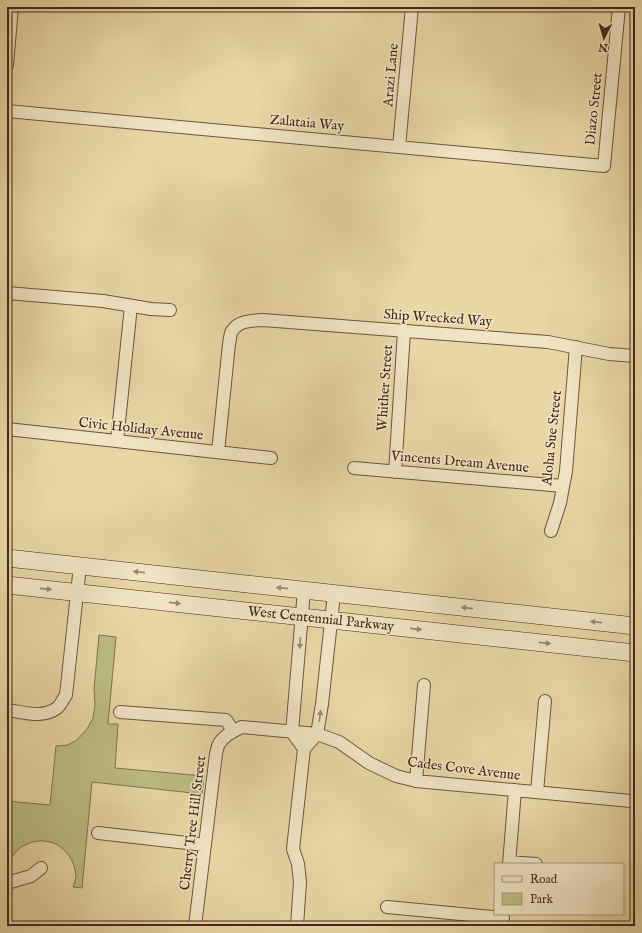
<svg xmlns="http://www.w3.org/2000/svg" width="642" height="933" font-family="'IM FELL English',serif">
<rect width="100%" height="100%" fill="#e8d6a4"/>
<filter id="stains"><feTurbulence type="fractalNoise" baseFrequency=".005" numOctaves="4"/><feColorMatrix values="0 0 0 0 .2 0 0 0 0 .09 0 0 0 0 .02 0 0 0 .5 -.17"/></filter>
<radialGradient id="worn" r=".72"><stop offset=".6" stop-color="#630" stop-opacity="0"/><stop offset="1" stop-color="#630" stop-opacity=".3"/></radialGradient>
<path fill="#bbbc82" stroke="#80724f" d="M99 635 116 637 108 724H118L115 768 204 776 202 794 92 782 82 888 73 887C74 884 76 879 76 875 76 873 75 871 75 869 69 846 47 834 25 845 16 849 12 857 7 865V801L50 805 56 746 68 745 77 740 87 729 93 718 95 705 94 689Z"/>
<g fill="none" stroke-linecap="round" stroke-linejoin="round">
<defs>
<path id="street" d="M7 65 12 7
M7 111 604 166 619 7
M399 147 412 7
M7 293 103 301 151 309 170 310
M7 429 271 458
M117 441 131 306
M218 452 229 344C230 340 230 334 232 331 239 320 252 321 263 320L548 342 609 354 635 356
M354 468 563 486
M395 472 404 331
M551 531 560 503 566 471 576 347
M7 710C24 712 42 719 57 708 61 705 63 699 66 695L80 566
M120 712 226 720 233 731
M304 749 292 732 304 590
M416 781 424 685
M537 792 545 701
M98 833 205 845
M509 862 536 864
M509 864 515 790
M7 883 31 876 41 868
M387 907 503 918
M195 926 216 754C217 751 217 747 219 744 223 736 233 731 242 727L317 734 339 742 369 763 396 776 416 781 631 801
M297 926 300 882 298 864 293 849 304 749 317 734 322 704 334 594"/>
<path id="secondary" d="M7 558 635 626
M7 585 635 653"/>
</defs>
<use href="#street" stroke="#6e543e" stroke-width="14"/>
<use href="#secondary" stroke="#46281c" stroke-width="18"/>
<use href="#street" stroke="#f0e4c4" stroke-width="12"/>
<use href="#secondary" stroke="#f0e4c4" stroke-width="17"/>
</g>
<defs><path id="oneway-solid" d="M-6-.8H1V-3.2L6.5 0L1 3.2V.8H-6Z"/></defs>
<g fill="#9b8670">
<use href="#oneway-solid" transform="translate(139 572) rotate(-174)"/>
<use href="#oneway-solid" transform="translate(282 588) rotate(-174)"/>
<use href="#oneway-solid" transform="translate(46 589) rotate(6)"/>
<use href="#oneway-solid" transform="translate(175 603) rotate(6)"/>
<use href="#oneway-solid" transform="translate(467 608) rotate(-174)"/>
<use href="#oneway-solid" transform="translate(596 622) rotate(-174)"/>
<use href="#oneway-solid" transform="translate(416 629) rotate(6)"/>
<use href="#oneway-solid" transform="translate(300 643) rotate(94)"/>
<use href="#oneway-solid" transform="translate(545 643) rotate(6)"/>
<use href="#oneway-solid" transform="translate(320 716) rotate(-82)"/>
</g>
<g text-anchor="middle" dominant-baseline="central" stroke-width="3" stroke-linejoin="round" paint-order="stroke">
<g font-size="14" fill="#46281c" stroke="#f0e4c4">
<text transform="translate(391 75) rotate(-85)">Arazi Lane</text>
<text transform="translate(594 109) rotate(-84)">Diazo Street</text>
<text transform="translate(307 123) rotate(5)">Zalataia Way</text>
<text transform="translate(438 318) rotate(4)">Ship Wrecked Way</text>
<text transform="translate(385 388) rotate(-86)">Whither Street</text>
<text transform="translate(141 429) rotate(6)">Civic Holiday Avenue</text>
<text transform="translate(552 438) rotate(-84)">Aloha Sue Street</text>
<text transform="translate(460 462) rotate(5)">Vincents Dream Avenue</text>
<text transform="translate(321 619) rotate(6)">West Centennial Parkway</text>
<text transform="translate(464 769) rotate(7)">Cades Cove Avenue</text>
<text transform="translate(193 823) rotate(-83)">Cherry Tree Hill Street</text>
</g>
</g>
<rect width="642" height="933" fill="none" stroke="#e8d6a4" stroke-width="24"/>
<rect x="8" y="8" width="626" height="917" fill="none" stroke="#46281c" stroke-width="2"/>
<rect x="12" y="12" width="618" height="909" fill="none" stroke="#46281c"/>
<rect x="494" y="863" width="130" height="52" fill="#f0e4c4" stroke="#ac9981"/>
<rect x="502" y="876" width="20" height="6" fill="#f0e4c4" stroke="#ac9981"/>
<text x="530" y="883" font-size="12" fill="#46281c">Road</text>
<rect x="502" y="893" width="20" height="12" fill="#bbbc82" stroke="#ac9981"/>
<text x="530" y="903" font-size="12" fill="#46281c">Park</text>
<g transform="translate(604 38) rotate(185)" stroke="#f0e4c4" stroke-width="3" paint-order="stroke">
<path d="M0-3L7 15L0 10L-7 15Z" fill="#46281c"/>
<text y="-6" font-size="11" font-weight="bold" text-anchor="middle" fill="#46281c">N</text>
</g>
<rect width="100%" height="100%" filter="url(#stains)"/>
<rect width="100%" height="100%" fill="url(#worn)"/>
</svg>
